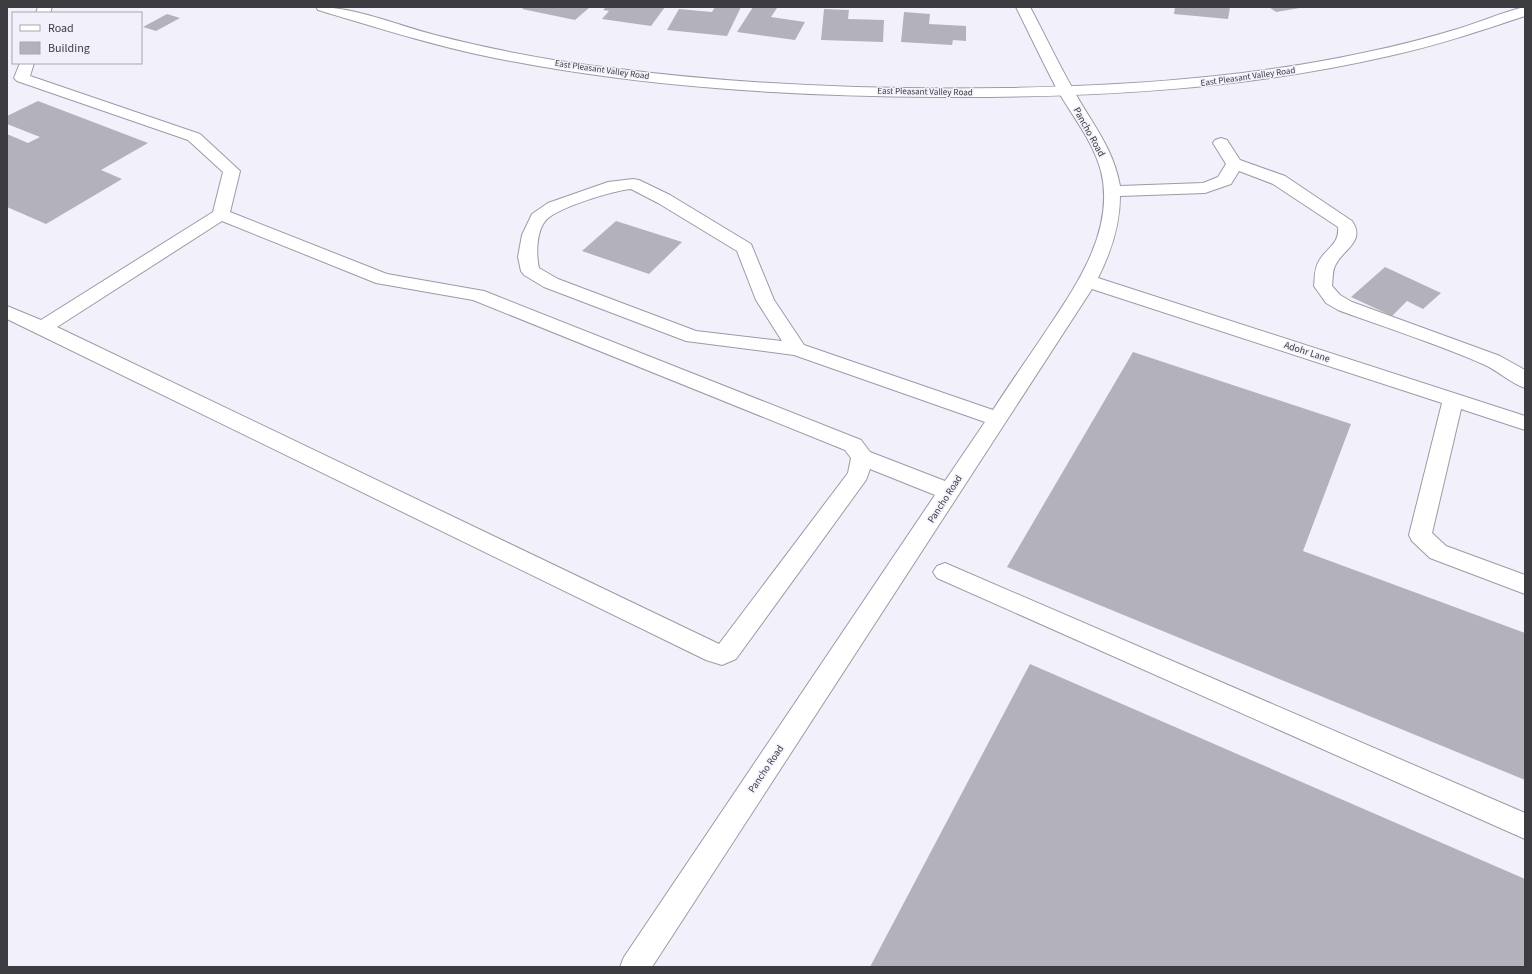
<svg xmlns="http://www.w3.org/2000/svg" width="1532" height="974" font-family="'Source Sans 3',sans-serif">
<rect width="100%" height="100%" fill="#f1f0fb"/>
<path fill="#b3b2bc" d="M525 7H590L575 20 522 9Z
M606 7H665L651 26 602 19 609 11 603 10Z
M715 7H741L727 36 667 30 679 9 712 12Z
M753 7 777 8 771 17 805 22 795 40 737 32Z
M1175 7H1230L1228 19 1174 14Z
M1269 7H1300V8L1276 12Z
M824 9 849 10 848 19 884 20 883 42 821 40Z
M904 12 930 14 929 24 966 26V41L953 40 952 45 901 42Z
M167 14 180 18 156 31 143 27Z
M38 101 148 143 101 170 122 179 46 224 7 207V134L28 143 40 137 7 124V116Z
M616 221 682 242 649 274 582 251Z
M1385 267 1441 293 1423 309 1407 301 1392 316 1351 297Z
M1133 352 1351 424 1303 551 1525 633V780L1007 567Z
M1030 664 1525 879V967H870Z"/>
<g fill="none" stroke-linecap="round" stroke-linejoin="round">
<defs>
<path id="minor" d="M38 7H52L50 13H36Z
M1016 7H1030C1045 35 1058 63 1074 91 1092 124 1113 147 1120 186L1203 183 1218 177 1226 164 1213 143 1215 140 1221 138 1227 140 1240 160 1285 176 1352 221C1366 241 1343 250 1336 264 1332 270 1333 279 1332 286L1340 295 1352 302 1500 356 1525 370V388C1512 384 1498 371 1485 365 1437 344 1387 328 1338 310L1326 303 1314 286C1315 278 1314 269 1319 261 1326 248 1340 244 1338 227L1273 184 1239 171 1231 184 1205 193 1120 196C1120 225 1111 252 1098 278L1525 416V430L1461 409 1432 533 1446 546 1525 575V594L1430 558 1412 541 1409 535 1442 403 1092 289 652 967H620L624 957 935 495 870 469 866 480 736 659 722 665 706 660 7 319V306L41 320 213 212 223 172 188 140 17 81 14 78 20 63H34L30 76 200 134 240 171 230 212 387 274 484 291 861 440 870 452 945 481 985 422 794 355 686 341 544 287 524 275 521 271 518 257 522 235 532 214 548 203 608 182 633 179 639 180 670 195 751 244 774 300 804 345 993 410C1009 385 1026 361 1042 337 1074 289 1116 232 1101 171 1093 141 1073 117 1058 91 1043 63 1030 35 1016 7ZM631 189 658 203 737 251 756 300 782 341 696 331 558 279 539 268C536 255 536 231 546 220 559 207 612 191 631 189ZM222 221 376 283 473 300 845 450 851 458 848 473 719 644 57 327Z
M945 563 1525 813V839L937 578 933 572 937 566Z"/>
<path id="major" d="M316 7C356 7 396 25 435 35 493 50 552 61 611 68 741 85 872 90 1004 88 1110 86 1217 80 1322 61 1366 53 1411 43 1454 30 1478 23 1500 13 1524 7L1525 16C1480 31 1435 46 1389 56 1241 90 1089 98 937 97 787 96 637 87 490 57 432 45 375 27 318 10Z"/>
</defs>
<use href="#minor" stroke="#9c9ba5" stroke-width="2"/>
<use href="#major" stroke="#9c9ba5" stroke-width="2"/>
<use href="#minor" fill="#fff" fill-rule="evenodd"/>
<use href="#major" fill="#fff" fill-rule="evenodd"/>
</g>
<g text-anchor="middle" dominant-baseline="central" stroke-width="3" stroke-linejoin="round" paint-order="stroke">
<g font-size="9" fill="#3c3c40" stroke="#f1f0fb">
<text transform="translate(602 70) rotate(8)">East Pleasant Valley Road</text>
<text transform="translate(1248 77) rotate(-8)">East Pleasant Valley Road</text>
<text transform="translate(925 92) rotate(1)">East Pleasant Valley Road</text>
</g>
<g font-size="10" fill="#3c3c40" stroke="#f1f0fb">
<text transform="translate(1089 132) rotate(61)">Pancho Road</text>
<text transform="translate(1307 352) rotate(18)">Adohr Lane</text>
<text transform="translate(945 499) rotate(-57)">Pancho Road</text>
<text transform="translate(766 769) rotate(-56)">Pancho Road</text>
</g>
</g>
<rect width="1532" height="974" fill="none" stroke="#3c3c40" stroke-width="16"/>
<rect x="12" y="12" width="130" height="52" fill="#f1f0fb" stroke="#a9a8b0"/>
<rect x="20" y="25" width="20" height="6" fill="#ffffff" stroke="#a9a8b0"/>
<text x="48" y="32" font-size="12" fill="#3c3c40">Road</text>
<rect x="20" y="42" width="20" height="12" fill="#b3b2bc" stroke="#a9a8b0"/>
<text x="48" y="52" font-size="12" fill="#3c3c40">Building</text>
</svg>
